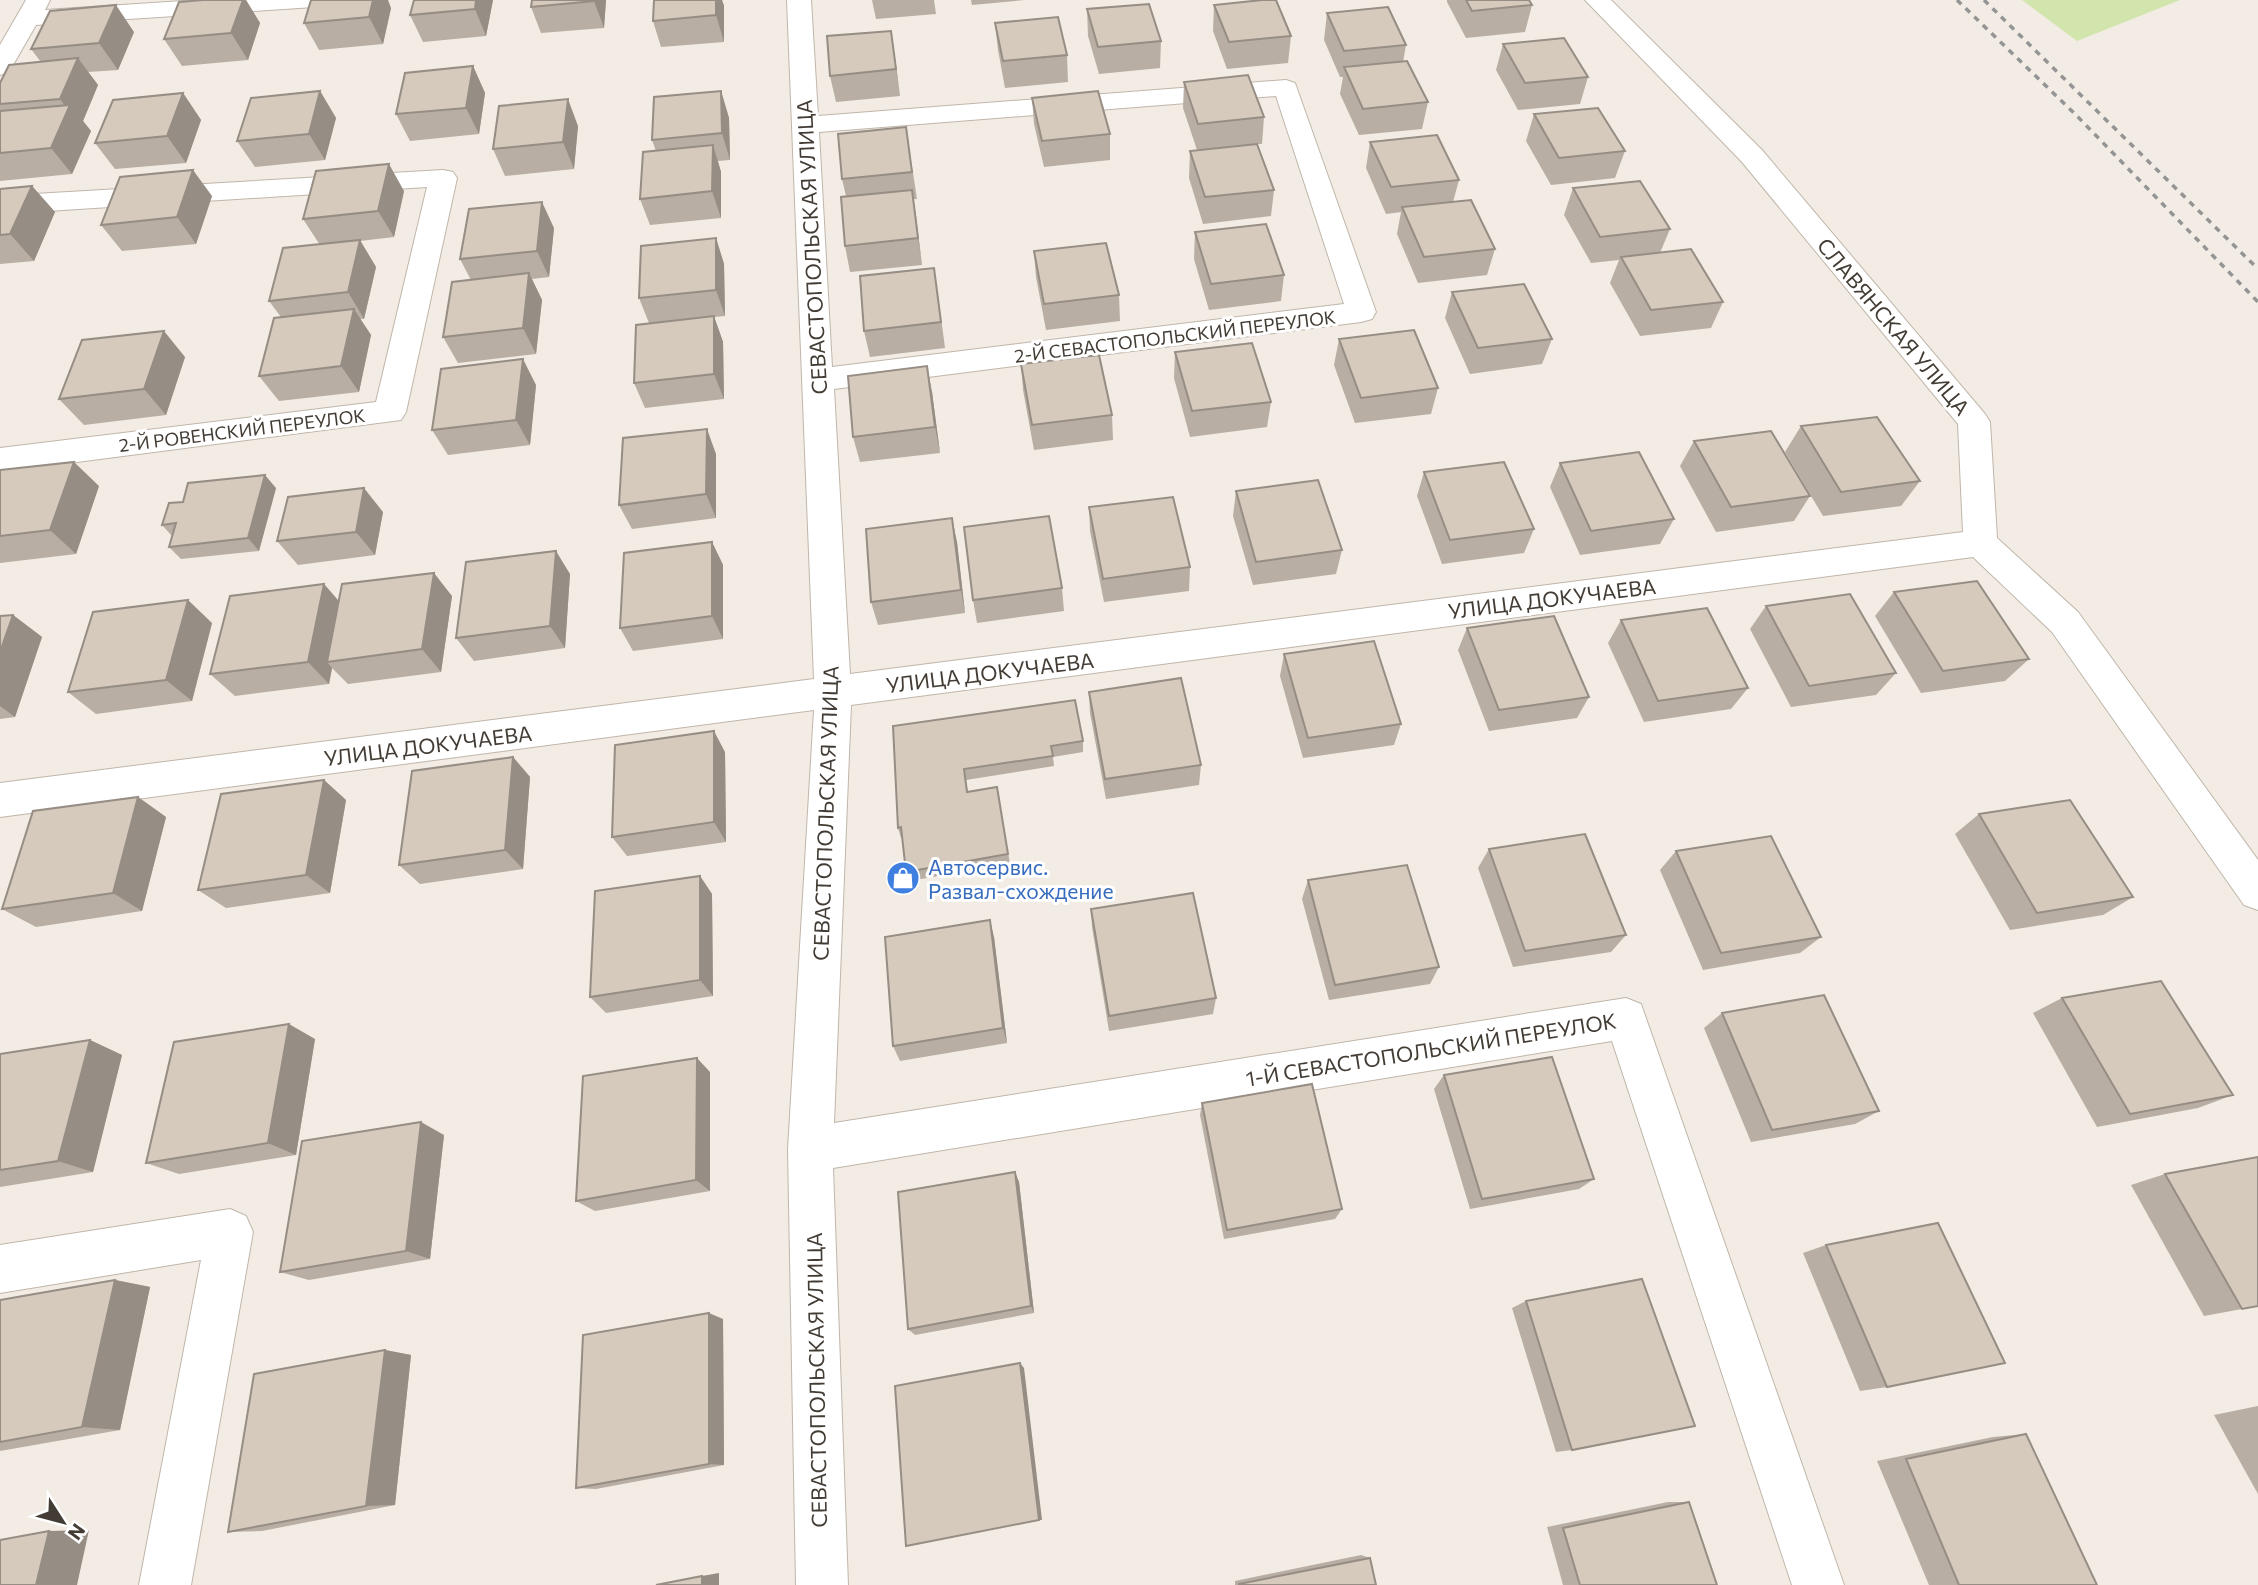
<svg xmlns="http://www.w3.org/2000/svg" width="2258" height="1585" font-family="Commissioner,sans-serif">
<rect width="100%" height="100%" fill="#f2ece4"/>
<path fill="#d1e5ad" d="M2022 0H2180L2077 41Z"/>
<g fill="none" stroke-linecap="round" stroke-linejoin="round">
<defs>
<path id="minor" d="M26 0H50L45 10 198 0H326L323 5 314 7 36 25 9 72 0 75V45Z
M787 0H811L818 116 1286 80 1295 83 1376 312 1372 319 1361 322 834 389 850 674 1963 532 1958 424 1742 162 1585 0H1611L1762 150 1985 414 1990 422 1997 538 2078 612 2258 860V910L2244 905 2052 632 1973 557 851 705 834 1123 1626 998 1641 1004 1844 1585H1792L1612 1041 833 1168 848 1585H796L788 1149 814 710 0 817V783L814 679ZM1276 96 1344 304 832 367 819 132Z
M443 170 453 172 457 178 406 412 401 420 0 472V448L376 402 427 187 0 214V196Z
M230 1209 246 1216 253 1232 191 1585H139L201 1260 0 1293V1245Z"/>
</defs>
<use href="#minor" stroke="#c0b6aa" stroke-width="2"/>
<use href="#minor" fill="#fff" fill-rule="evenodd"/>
<path stroke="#949494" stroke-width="3.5" stroke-dasharray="6 6" stroke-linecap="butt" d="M1957 0 2075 114 2258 302
M1984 0 2258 269"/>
</g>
<path fill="#b8aea3" d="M203 0H246L260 23 248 60 182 66 164 39Z
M493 0 486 36 423 42 410 15Z
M532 0H606L604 28 541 33 531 7Z
M654 0H722L724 6V42L661 47 653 21Z
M872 0H934L936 14 876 19Z
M971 0H1025L972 5Z
M1447 0H1529L1532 5 1525 32 1466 38 1447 2Z
M1214 5 1291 36 1288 63 1227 69 1213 31Z
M391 8 383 44 319 50 304 23Z
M1087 9 1161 41 1160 68 1099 74 1088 36Z
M1327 13 1406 45 1403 62 1428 102 1422 129 1359 135 1340 94 1343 77H1340L1324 40Z
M995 23 1067 55 1068 82 1005 88 998 50Z
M891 31 900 96 836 102 830 76Z
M134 32 118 70 88 72 98 85 83 121 91 131 72 174 0 181V83L41 62 31 49Z
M1503 44 1588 77 1580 104 1518 110 1496 70Z
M473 66 485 93 479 134 410 141 396 114Z
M1184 82 1264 117 1262 144H1257L1274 190 1271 216 1203 224 1189 178 1190 151 1197 150 1183 108Z
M320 91 336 118 325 160 255 167 237 141Z
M721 91 729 118 730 160 718 161 721 172V218L650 225 640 199 656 151 652 140Z
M183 93 201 120 186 163 115 169 95 143Z
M1032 98 1110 134V160L1044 167 1034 124Z
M1534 114 1625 151 1615 178 1551 185 1526 141Z
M578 126 574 169 505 176 493 149Z
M906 127 917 199H913L922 265 850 272 845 246 846 196 842 179Z
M1370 142 1459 180 1453 202 1495 249 1487 275 1418 283 1397 234 1401 212 1386 214 1366 168Z
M32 186 55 212 34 261 0 264V189Z
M1573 188 1670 229 1660 253 1723 302 1711 328 1640 336 1610 283 1619 260 1591 263 1564 215Z
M404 191 394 237 360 241 376 267 364 319H360L371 335 359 392 279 401 259 376 281 317 269 301 320 245 303 219Z
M212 196 196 244 122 251 101 225Z
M554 228 549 277 532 279 542 300 536 354 458 363 443 337 471 280 460 259Z
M1195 232 1284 275 1281 301 1209 310 1194 259Z
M716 238 724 264 725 316 714 317 723 342 724 399 645 408 634 383 649 323 639 298Z
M1034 251 1119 295 1120 321 1046 330 1036 277Z
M1452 292 1552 339 1542 364 1470 374 1445 318Z
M938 295 945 348 870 357 864 331Z
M1339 339 1438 388 1431 414 1355 423 1334 365Z
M1175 352 1271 402 1267 427 1190 437 1174 378Z
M185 357 166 415 84 425 59 399Z
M1021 364 1112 415 1113 440 1034 450 1023 390Z
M536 385 530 445 448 455 432 430Z
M932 392 940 453 860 462 853 437Z
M1801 426 1920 481 1901 506 1823 516 1785 452Z
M1694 441 1810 496 1794 521 1716 532 1680 466Z
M716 454V518L632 529 619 505Z
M1560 463 1674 519 1660 544 1580 555 1550 487Z
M0 470 99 486 76 554 0 563Z
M1424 472 1534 529 1524 553 1442 564 1417 496Z
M276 488 259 551 181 559 169 547 172 536 162 525 183 502Z
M1236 491 1342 550 1336 574 1253 585 1233 516Z
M1089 507 1190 567 1189 591 1104 602 1090 531Z
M383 512 375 555 298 565 277 541Z
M712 542 723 565V639L633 651 620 628Z
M957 542 965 613 878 625 871 602Z
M570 574 565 648 474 661 456 638Z
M324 584 339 602 452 596 441 672 348 684 332 668 329 684 235 696 210 674Z
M1062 588 1064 611 977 623 973 600Z
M1894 592 2029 659 2005 681 1921 693 1875 616Z
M1766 606 1896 673 1876 695 1791 707 1750 629Z
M13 615 42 637 15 717 0 719V616Z
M1621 620 1748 688 1731 709 1644 722 1608 643Z
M212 623 192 701 96 714 68 692Z
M1467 628 1589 697 1577 718 1489 731 1458 650Z
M1284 654 1401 724 1394 745 1303 758 1280 676Z
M1089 692 1201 765 1199 785 1106 799 1090 713Z
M893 726 1083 741V752L1053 757 1054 766 966 780 968 792 997 787 1010 864 909 881 906 872 902 837 901 838 898 828Z
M725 752 726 842 627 856 612 837Z
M513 757 530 777 523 869 420 884 399 865Z
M324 780 346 800 330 893 226 908 198 890Z
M138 797 166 817 142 911 36 927 2 909Z
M1979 814 2133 897 2103 915 2010 930 1955 834Z
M1489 849 1626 935 1611 952 1513 967 1478 868Z
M1676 851 1821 937 1800 953 1703 970 1660 870Z
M700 876 712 894 713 996 606 1013 590 997Z
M1308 880 1439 967 1430 984 1329 1000 1302 899Z
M1091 909 1216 998 1213 1014 1109 1031 1092 927Z
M994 937 1007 1043 900 1061 893 1046Z
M2062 998 2233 1095 2198 1108 2097 1127 2033 1013Z
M1722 1013 1879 1111 1855 1124 1751 1142 1704 1028Z
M315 1039 296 1155 179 1174 146 1163Z
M90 1040 122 1055 93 1172 0 1187V1054Z
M710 1072V1191L595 1211 576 1201Z
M1444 1075 1594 1179 1579 1189 1470 1209 1434 1089Z
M1202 1103 1342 1209 1335 1219 1224 1239 1200 1115Z
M444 1135 430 1259 309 1280 280 1272Z
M1015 1172 1019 1182 1034 1313 915 1335 908 1329Z
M2165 1174 2242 1309 2204 1316 2131 1185Z
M1826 1245 1887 1387 1860 1391 1803 1253Z
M115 1280 150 1287 120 1430 0 1451V1300Z
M1526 1301 1572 1450 1556 1452 1512 1308Z
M723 1319 724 1465 596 1489 576 1488Z
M385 1350 411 1355 395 1505 262 1531 228 1532Z
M2258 1406V1494L2214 1415Z
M2026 1434 2097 1585H1929L1877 1461 1993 1437Z
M1668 1502H1689L1717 1585H1563L1547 1527Z
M1361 1555 1370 1558 1376 1585H1235V1581Z"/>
<path fill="#968d84" d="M243 0H246L260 23 248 60 231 33Z
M373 0H388L391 8 383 44 369 17Z
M476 0H493L486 36 475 9Z
M594 0H606L604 28 594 1Z
M716 0H722L724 6V42L716 15Z
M116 5 134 32 118 70 99 43Z
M891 31 895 57 900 96 896 69Z
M78 58 98 85 83 121 91 131 72 174 51 148 68 110 60 99Z
M473 66 485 93 479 134 466 108Z
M320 91 336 118 325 160 309 134Z
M721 91 729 118 730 160 722 133Z
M183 93 201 120 186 163 167 136Z
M568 99 578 126 574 169 563 142Z
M713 145 721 172V218L712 191Z
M389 164 404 191 394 237 378 211Z
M193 170 212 196 196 244 177 217Z
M32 186 55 212 34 261 10 234Z
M912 190 916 216 922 265 918 238Z
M542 202 554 228 549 277 537 251Z
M716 238 724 264 725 316 716 290Z
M360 240 376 267 364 319 348 292Z
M529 273 542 300 536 354 523 328Z
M354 309 371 335 359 392 341 366Z
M714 316 723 342 724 399 714 374Z
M164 331 185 357 166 415 144 389Z
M523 359 536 385 530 445 516 420Z
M927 366 932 392 940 453 935 427Z
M707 429 716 454V518L706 494Z
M74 462 99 486 76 554 50 530Z
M265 475 276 488 259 551 248 538Z
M364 488 383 512 375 555 356 532Z
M952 518 957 542 965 613 961 590Z
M712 542 723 565V639L712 616Z
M556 551 570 574 565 648 550 626Z
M434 573 452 596 441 672 422 649Z
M324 584 344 607 327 662 332 668 329 684 308 662Z
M188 600 212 623 192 701 166 680Z
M13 615 42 637 15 717 0 706V652Z
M714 731 725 752 726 842 714 822Z
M513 757 530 777 523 869 505 850Z
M324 780 346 800 330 893 306 875Z
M138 797 166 817 142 911 113 893Z
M700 876 712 894 713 996 700 980Z
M990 920 994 937 1007 1043 1003 1028Z
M289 1024 315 1039 296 1155 268 1143Z
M90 1040 122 1055 93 1172 58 1161Z
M697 1058 710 1072V1191L696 1180Z
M421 1122 444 1135 430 1259 406 1251Z
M1015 1172 1019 1182 1034 1313 1031 1306Z
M115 1280 150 1287 120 1430 82 1427Z
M709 1313 723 1319 724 1465 709 1464Z
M385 1350 411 1355 395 1505 366 1506Z
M1020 1363 1024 1368 1042 1520H1039Z
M89 1530 77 1585H36L49 1531Z
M719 1573V1585H702V1576Z"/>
<path fill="#d6cabd" stroke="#968d84" stroke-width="2" d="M203 0H243L231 33 164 39 179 2Z
M311 0H373L369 17 304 23Z
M414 0H476L475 9 410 15Z
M532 0H594V1L531 7Z
M654 0H716V15L653 21Z
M1262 0H1276L1291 36 1229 42 1214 5Z
M1466 0H1529L1532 5 1472 11Z
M1149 4 1161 41 1098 47 1087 9Z
M116 5 99 43 31 49 50 11Z
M1388 7 1406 45 1344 51 1327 13Z
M1058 17 1067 55 1003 61 995 23Z
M891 31 896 69 830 76 827 36Z
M1564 38 1588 77 1525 83 1503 44Z
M78 58 60 99 0 104V83L9 65Z
M1407 61 1428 102 1363 109 1344 67Z
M473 66 466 108 396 114 405 73Z
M1248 75 1264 117 1198 124 1184 82Z
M320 91 309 134 237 141 251 98Z
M721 91 722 133 652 140 654 97Z
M1098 91 1110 134 1042 141 1032 98Z
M183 93 167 136 95 143 113 100Z
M568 99 563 142 493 149 499 106Z
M70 105 51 148 0 153V111Z
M1598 108 1625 151 1559 158 1534 114Z
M906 127 912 172 842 179 838 134Z
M1437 135 1459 180 1391 187 1370 142Z
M1257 144 1274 190 1205 197 1190 151Z
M713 145 712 191 640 199 643 152Z
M389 164 378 211 303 219 316 171Z
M193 170 177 217 101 225 120 177Z
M1640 181 1670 229 1600 237 1573 188Z
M32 186 10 234 0 235V189Z
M912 190 918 238 845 246 841 197Z
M1471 200 1495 249 1424 257 1402 207Z
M542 202 537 251 460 259 469 209Z
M1266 224 1284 275 1211 284 1195 232Z
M716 238V290L639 298 641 246Z
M360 240 348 292 269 301 283 248Z
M1106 243 1119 295 1044 304 1034 251Z
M1691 249 1723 302 1651 310 1621 257Z
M934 268 941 322 864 331 860 276Z
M529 273 523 328 443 337 452 282Z
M1524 284 1552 339 1478 348 1452 292Z
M354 309 341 366 259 376 274 318Z
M714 316V374L634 383 636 325Z
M1414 330 1438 388 1361 398 1339 339Z
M164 331 144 389 59 399 82 340Z
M1252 343 1271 402 1192 411 1175 352Z
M1099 355 1112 415 1032 425 1021 364Z
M523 359 516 420 432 430 441 369Z
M927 366 935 427 853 437 848 376Z
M1877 417 1920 481 1841 492 1801 426Z
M707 429 706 494 619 505 623 438Z
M1771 431 1810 496 1731 507 1694 441Z
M1639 452 1674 519 1591 531 1560 463Z
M74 462 50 530 0 536V470Z
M1504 462 1534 529 1450 540 1424 472Z
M265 475 248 538 169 547 176 523 162 525 169 503 183 502 188 483Z
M1318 480 1342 550 1256 562 1236 491Z
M364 488 356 532 277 541 288 497Z
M1173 497 1190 567 1103 579 1089 507Z
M1049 516 1062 588 973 600 964 527Z
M952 518 961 590 871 602 866 529Z
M712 542V616L620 628 624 553Z
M556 551 550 626 456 638 466 562Z
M434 573 422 649 327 662 342 584Z
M1977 581 2029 659 1943 671 1894 592Z
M324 584 308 662 210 674 230 596Z
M1850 594 1896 673 1809 686 1766 606Z
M188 600 166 680 68 692 93 612Z
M1707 608 1748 688 1658 701 1621 620Z
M13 615 0 652V616Z
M1554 616 1589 697 1499 710 1467 628Z
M1374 641 1401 724 1308 738 1284 654Z
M1181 678 1201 765 1105 779 1089 692Z
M1075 700 1083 741 1051 746 1053 756 964 769 967 792 997 787 1008 854 906 872 901 827 898 828 893 726Z
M714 731V822L612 837 615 745Z
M513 757 505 850 399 865 412 771Z
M324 780 306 875 198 890 221 794Z
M138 797 113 893 2 909 33 811Z
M2070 800 2133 897 2037 913 1979 814Z
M1585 834 1626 935 1525 951 1489 849Z
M1771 836 1821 937 1721 953 1676 851Z
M1407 865 1439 967 1335 985 1308 880Z
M700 876V980L590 997 595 891Z
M1193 893 1216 998 1109 1016 1091 909Z
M990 920 1003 1028 893 1046 885 937Z
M2161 981 2233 1095 2130 1114 2062 998Z
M1824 995 1879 1111 1772 1130 1722 1013Z
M289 1024 268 1143 146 1163 174 1042Z
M90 1040 58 1161 0 1170V1054Z
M1552 1057 1594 1179 1482 1199 1444 1075Z
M697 1058 696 1180 576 1201 583 1076Z
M1312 1084 1342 1209 1227 1230 1202 1103Z
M421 1122 406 1251 280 1272 302 1141Z
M2258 1157V1306L2242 1309 2165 1174Z
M1015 1172 1031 1306 908 1329 898 1192Z
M1938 1223 2005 1363 1887 1387 1826 1245Z
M1642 1279 1695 1426 1572 1450 1526 1301Z
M115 1280 82 1427 0 1442V1300Z
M709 1313V1464L576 1488 583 1335Z
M385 1350 366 1506 228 1532 254 1374Z
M1020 1363 1039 1520 906 1546 895 1386Z
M2026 1434 2097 1585H1959L1906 1459Z
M1689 1502 1717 1585H1580L1563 1528Z
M49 1531 36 1585H0V1540Z
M1370 1558 1376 1585H1239V1584Z
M702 1576V1585H656Z"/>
<defs>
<symbol id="shop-disc" viewBox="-11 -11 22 22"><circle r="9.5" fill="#3f7fe0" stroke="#fff"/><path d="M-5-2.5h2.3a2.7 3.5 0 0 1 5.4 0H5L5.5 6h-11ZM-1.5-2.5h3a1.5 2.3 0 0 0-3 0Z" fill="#fff"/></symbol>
</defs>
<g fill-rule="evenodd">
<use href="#shop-disc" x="884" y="859" width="38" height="38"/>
</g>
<g text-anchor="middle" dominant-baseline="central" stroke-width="6" stroke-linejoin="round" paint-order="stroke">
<g font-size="18" fill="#433c34" stroke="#fff">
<text transform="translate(1175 336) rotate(-7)">2-Й СЕВАСТОПОЛЬСКИЙ ПЕРЕУЛОК</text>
<text transform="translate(242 430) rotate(-7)">2-Й РОВЕНСКИЙ ПЕРЕУЛОК</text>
</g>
<g font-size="21" fill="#433c34" stroke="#fff">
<text transform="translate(811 247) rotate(-93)">СЕВАСТОПОЛЬСКАЯ УЛИЦА</text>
<text transform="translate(1894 326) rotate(50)">СЛАВЯНСКАЯ УЛИЦА</text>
<text transform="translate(1552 598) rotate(-7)">УЛИЦА ДОКУЧАЕВА</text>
<text transform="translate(990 672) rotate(-7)">УЛИЦА ДОКУЧАЕВА</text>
<text transform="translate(428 745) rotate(-7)">УЛИЦА ДОКУЧАЕВА</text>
<text transform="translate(825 813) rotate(-88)">СЕВАСТОПОЛЬСКАЯ УЛИЦА</text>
<text transform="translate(1431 1049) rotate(-9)">1-Й СЕВАСТОПОЛЬСКИЙ ПЕРЕУЛОК</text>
<text transform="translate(816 1380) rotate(-91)">СЕВАСТОПОЛЬСКАЯ УЛИЦА</text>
</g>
<g font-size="21" fill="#366cbe" stroke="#fff" text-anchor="start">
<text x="928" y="866">Автосервис.<tspan x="928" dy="24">Развал-схождение</tspan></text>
</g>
</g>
<g transform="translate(63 1522) rotate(126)" stroke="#ffffff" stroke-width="5" paint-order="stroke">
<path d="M0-5L12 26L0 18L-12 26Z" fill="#433c34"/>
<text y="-10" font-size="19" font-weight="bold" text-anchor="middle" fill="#433c34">N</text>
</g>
</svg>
